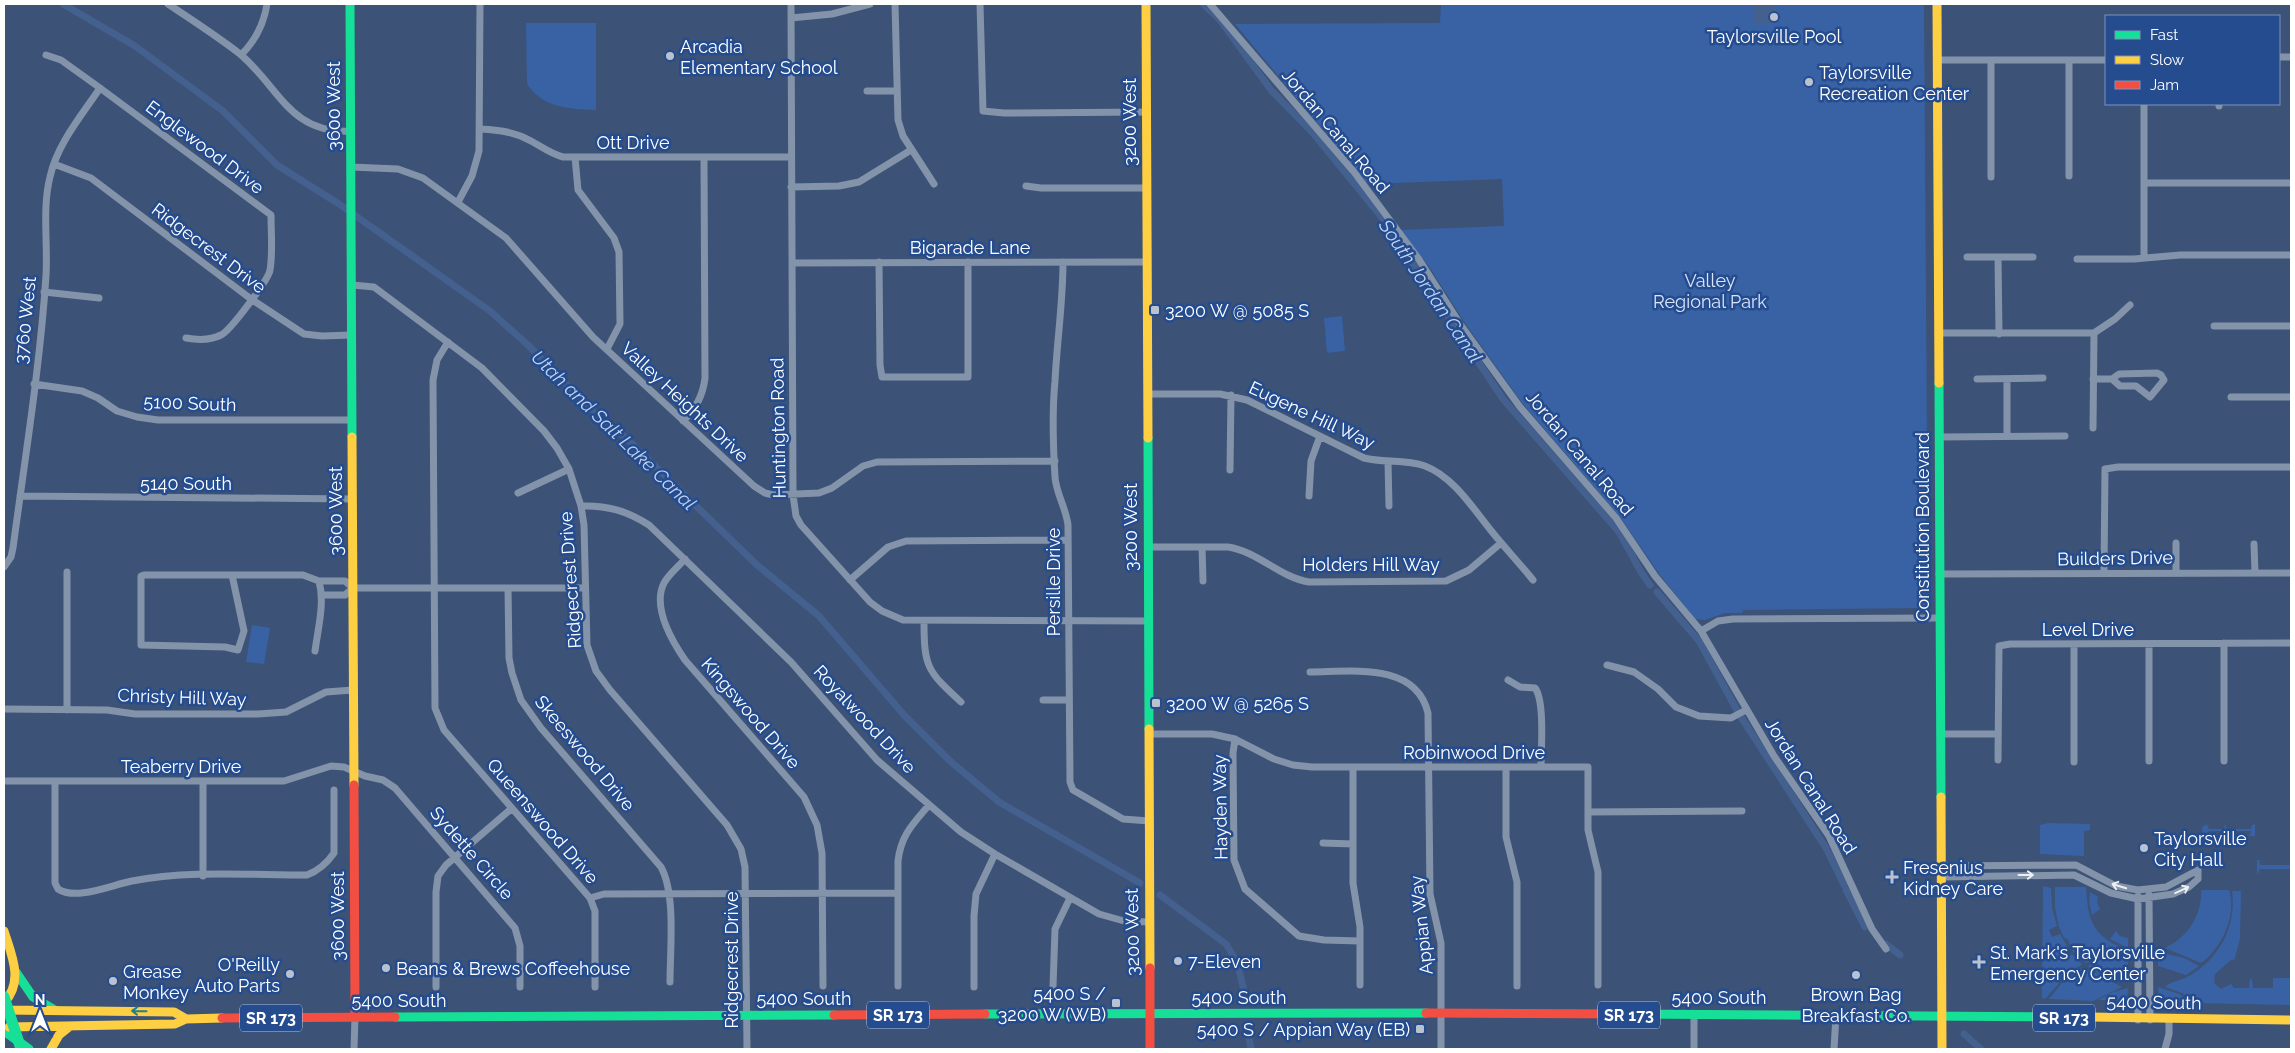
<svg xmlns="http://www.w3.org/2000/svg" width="2295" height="1053" font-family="Raleway,sans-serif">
<rect width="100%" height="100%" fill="#3c5276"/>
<path fill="#3962a5" d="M1441 4H1924L1927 452 1925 608 1743 610 1742 613H1725L1705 620 1695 619 1660 575 1620 517 1523 404 1467 326 1428 265 1400 230 1504 226 1502 179 1368 184 1235 24 1440 23Z
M526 23H596V110C569 109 543 108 527 84Z
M1342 316 1345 351 1327 353 1324 318Z
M252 625 270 628 264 664 246 662Z
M2048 823 2090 824V830L2084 831V856L2040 854V825Z
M2207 824 2209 829H2224L2225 824 2227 829H2251L2252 825 2255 824V836H2250L2251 831H2209L2203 836 2202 827Z
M2257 860H2260L2259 863 2261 865H2291V869H2260L2257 875Z
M2043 886 2051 888 2052 908 2057 926 2049 930 2052 937 2060 934 2068 948 2061 953 2065 959 2072 954 2082 964 2062 980 2045 999 2042 998Z
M2086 887C2088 919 2091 934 2122 948V950L2085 963 2071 949 2068 939 2064 938 2059 927 2055 908V887Z
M2201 890H2229C2237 915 2222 948 2201 963L2165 948C2188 937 2202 916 2201 890Z
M2232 891H2241L2240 939 2234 961 2232 959 2215 974 2214 983 2221 989 2231 984 2234 988H2249L2250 978 2252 980 2253 988H2273V978H2291V1005L2197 1003 2182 993 2165 987C2169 982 2182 980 2189 976 2219 959 2237 926 2232 891Z
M2090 892 2098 897 2097 903 2100 909 2092 915 2089 902Z
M2116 931 2120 936 2128 938V948L2110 939Z
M2158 952 2184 958 2199 966 2186 975 2158 966Z
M2128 953V966L2100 975 2088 966 2104 958Z
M2084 967 2122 987 2093 1001 2049 999 2061 984Z
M2158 987 2179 994 2192 1003H2159Z
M2128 988 2127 1001 2098 1000 2113 992Z"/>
<path fill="#43608f" d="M1753 4H1776V24H1753Z"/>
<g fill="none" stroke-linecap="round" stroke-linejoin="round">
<path stroke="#43608f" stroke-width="7" d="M63 4 135 46 223 111 277 165 339 204 490 311 529 346 588 407 626 438 757 565 819 616 904 715 950 761 999 802 1140 883
M1203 4 1220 20 1271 90 1313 133 1384 220 1503 399 1619 532 1641 572 1650 585
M1657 592 1699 641 1738 712
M1741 717 1826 848
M1828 852 1844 885
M1846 890 1865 927
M1160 895 1226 944 1237 962 1246 999
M1886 944 1900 955
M1248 1033 1251 1049
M1964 1034 1981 1049"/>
<path stroke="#8393aa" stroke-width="7" d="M168 4C192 20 217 36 240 54 279 87 290 134 350 131
M791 4 793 495 796 516 801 525 870 602 882 611 903 620 1148 621
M895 4 898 120 903 136 934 184
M980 4 983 111 1004 113 1147 112
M1210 4 1354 172 1418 258 1460 324 1520 407 1616 518 1655 576 1701 631 1774 756 1829 836 1872 929 1886 949
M791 18 832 14 870 4
M46 55 61 60 100 88 271 215C271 233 273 253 270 270 269 279 230 331 221 335 211 340 197 340 186 338
M241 55C255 41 264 24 267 4
M2279 57H2291
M1937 60H2106
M1991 60V177
M2069 60V176
M867 91H896
M2219 106V104
M481 129C499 130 515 132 531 141 542 147 551 154 563 157H791
M575 157 578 190 614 238 619 252 620 324 607 349
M54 164 91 178 251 299 304 334 322 336 352 335
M351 167 398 169 423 178 506 238 593 337 754 486 765 493 773 495 819 493 832 488 863 466 877 462 1055 461
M2144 183H2291
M1026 186 1041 188H1147
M791 187 839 186 859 182 911 150
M458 202 472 176 479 151 480 4
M1967 257H2033
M1998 257 1999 334
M2144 258V104
M2077 259H2134L2180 255H2291
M879 262 880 365 882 377H968V262
M1063 262C1063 302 1057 341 1055 381 1052 412 1053 445 1055 477 1056 493 1066 508 1068 525L1070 782 1073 790 1123 819 1149 821
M792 263 1147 262
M352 285 374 287 482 368 544 431 557 448 569 469 581 506 584 525 587 645 596 671 610 690 727 825 741 849 745 867 747 1049
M44 292 99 298
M2214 326H2291
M1938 333H2094L2115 319 2130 305
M448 342 437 360 433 380 435 708 444 730 590 898 595 911V987
M1977 379 2043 378
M2007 379V436
M2093 379H2112L2119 374 2157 373 2161 375 2164 380 2150 397 2136 386H2120L2112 379
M34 384 82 391 98 398 117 411 137 417 158 420H352
M1148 394H1220L1247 400 1364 458C1383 463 1405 459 1425 466 1454 477 1474 510 1493 533 1506 549 1520 564 1533 580
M2231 397H2291
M683 421C696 409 703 396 705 378L704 157
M2093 428 2094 333
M1939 437 2065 436
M1388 462 1389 506
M1230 470 1231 395
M518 493 569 469
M20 496 352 499
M1309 496 1311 461 1320 436
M581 506C607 505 627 511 649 525L791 662 877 760 961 832 995 854 1099 914 1124 921 1149 922
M2176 543V572
M2254 544 2255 573
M1148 547H1228C1259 552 1279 577 1309 582L1446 581 1469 570 1501 543
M1202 547 1203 581
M685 559C678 567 669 574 664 583 652 607 672 641 685 660L804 797 817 825 822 853 823 986
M4 567 11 557 13 548C25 458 40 366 46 276 48 243 42 208 50 177 57 144 82 115 100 88
M67 572V710
M2104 573 2105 469 2118 467H2291
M1939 574 2291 573
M232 575 244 631 238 650 225 647 141 645V576L144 575H303L319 581C325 603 318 628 315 651
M850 580 888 547 906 541 1068 540
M319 581H345L353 588
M353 588H584
M508 588 509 658 512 673 521 700 541 728 661 867C676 894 670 950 670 982
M321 595H345L353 588
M924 621C924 667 927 671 961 702
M1701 631 1718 621 1733 619 1939 618
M2224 643V761
M2074 644V762
M2149 644V761
M1607 665 1634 672 1658 689 1676 707 1699 716 1731 718 1746 710
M1310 672C1350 672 1416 661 1428 713L1430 894 1441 943V1049
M1508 680 1520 687 1535 688C1545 701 1541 750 1541 767
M1043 700H1069
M4 709 107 710 135 714H258L286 712 326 692 353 690
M1149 734H1212L1235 739 1274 759 1293 765 1312 767H1588V830L1598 872V985
M1941 734H1998
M1235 739 1233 753 1234 860 1245 889 1299 936 1324 940 1360 941
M1998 760 1999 646 2010 644 2291 643
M1506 767V837L1517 882V986
M1353 768V883L1360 927V985
M4 781H284L331 766 344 767 365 776 383 780 395 788 515 928 520 946V987
M55 781V883L58 889C76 901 111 885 132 881 188 870 249 875 307 875 318 871 327 863 334 853V790
M203 781V876
M1588 812 1742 811
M1323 843 1353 844
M1942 866 2076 865 2116 886 2138 890 2166 887 2198 870
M1942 877 2074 875 2111 893 2138 899 2173 894 2189 887 2198 879V870
M2149 895 2150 1020
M2138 896V1020
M590 898 604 894 898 893
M898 986V861C901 835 913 824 929 805
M436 987V892L438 876 446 865 511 809
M974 987V916L976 894 995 854
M1053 987 1055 929 1070 898
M1694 1015V1049
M354 1049 355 1017
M1834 1049 1836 1015
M2165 1049 2169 1034V1020"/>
<path stroke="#16e098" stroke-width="9" d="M350 4 352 437
M1939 383 1941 797
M1148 438 1149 729
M16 972 33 997 55 1010
M985 1014 1426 1013
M1629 1014 2089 1017
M395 1017 834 1015
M4 1031 29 1049"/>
<path stroke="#ffcf43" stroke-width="9" d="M1146 4 1148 438
M1937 4 1939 383
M352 437 354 785
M1149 729 1150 968
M1941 797 1942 1049
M4 931C12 956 24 981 4 1003
M4 1010 174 1012 186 1019
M2089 1017 2291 1020
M9 1027 175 1024 186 1019 222 1018
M51 1049 59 1035 69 1027"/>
<path stroke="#f24e42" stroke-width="9" d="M354 785 355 1017
M1150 968V1049
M1426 1013 1629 1014
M834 1015 985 1014
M222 1018 395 1017"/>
<path stroke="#16e098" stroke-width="11" d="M4 997 21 1049"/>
</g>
<defs><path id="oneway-shaft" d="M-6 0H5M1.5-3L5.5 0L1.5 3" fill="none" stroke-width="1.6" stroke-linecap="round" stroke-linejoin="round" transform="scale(1.25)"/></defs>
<g stroke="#eceff2">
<use href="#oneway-shaft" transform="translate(2026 875)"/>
<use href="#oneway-shaft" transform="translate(2119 886) rotate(-163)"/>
<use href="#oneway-shaft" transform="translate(2182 890) rotate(-25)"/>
</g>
<use stroke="#1f8092" href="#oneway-shaft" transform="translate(139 1011) rotate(-179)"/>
<g fill="#bbc2cf" stroke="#244c8f" stroke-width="2">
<circle cx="1774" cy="17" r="5"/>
<circle cx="670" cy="56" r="5"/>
<circle cx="1809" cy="82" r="5"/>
<rect x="1150" y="305" width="10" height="10" rx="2.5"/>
<rect x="1151" y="698" width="10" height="10" rx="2.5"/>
<circle cx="2144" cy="848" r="5"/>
<path d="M1889.5 869.5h5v5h5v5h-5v5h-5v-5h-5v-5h5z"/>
<circle cx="1178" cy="961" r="5"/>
<path d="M1976.5 954.5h5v5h5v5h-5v5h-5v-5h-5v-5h5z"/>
<circle cx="386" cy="968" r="5"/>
<circle cx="290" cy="974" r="5"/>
<circle cx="1856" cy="975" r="5"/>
<circle cx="113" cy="981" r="5"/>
<rect x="1111" y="998" width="10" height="10" rx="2.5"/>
<rect x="1415" y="1024" width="10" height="10" rx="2.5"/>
</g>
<g text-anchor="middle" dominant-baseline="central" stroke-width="5" stroke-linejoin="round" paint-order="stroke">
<g fill="#244c8f" stroke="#bdc9dd" stroke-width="1">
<rect x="867" y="1001.5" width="62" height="27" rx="4"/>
<rect x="1598" y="1001.5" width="62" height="27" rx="4"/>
<rect x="240" y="1004.5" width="62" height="27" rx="4"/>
<rect x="2033" y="1004.5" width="62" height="27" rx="4"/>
</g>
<g font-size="16" font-weight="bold" fill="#fff">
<text x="898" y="1015">SR 173</text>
<text x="1629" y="1015">SR 173</text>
<text x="271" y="1018">SR 173</text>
<text x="2064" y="1018">SR 173</text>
</g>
<g font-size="18" fill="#fff" stroke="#244c8f" text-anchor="start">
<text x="1774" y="36" text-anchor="middle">Taylorsville Pool</text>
<text x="680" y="46">Arcadia<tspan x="680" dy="21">Elementary School</tspan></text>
<text x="1819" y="72">Taylorsville<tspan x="1819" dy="21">Recreation Center</tspan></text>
<text x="1165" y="310">3200 W @ 5085 S</text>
<text x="1166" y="703">3200 W @ 5265 S</text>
<text x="2154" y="838">Taylorsville<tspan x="2154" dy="21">City Hall</tspan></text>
<text x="1903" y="867">Fresenius<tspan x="1903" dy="21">Kidney Care</tspan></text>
<text x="1990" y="952">St. Mark's Taylorsville<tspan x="1990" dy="21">Emergency Center</tspan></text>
<text x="1188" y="961">7-Eleven</text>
<text x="280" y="964" text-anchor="end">O'Reilly<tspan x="280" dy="21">Auto Parts</tspan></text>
<text x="396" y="968">Beans &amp; Brews Coffeehouse</text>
<text x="123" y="971">Grease<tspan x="123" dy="21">Monkey</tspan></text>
<text x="1106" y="993" text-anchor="end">5400 S /<tspan x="1106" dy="21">3200 W (WB)</tspan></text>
<text x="1856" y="994" text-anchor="middle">Brown Bag<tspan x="1856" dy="21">Breakfast Co.</tspan></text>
<text x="1410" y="1029" text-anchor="end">5400 S / Appian Way (EB)</text>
</g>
<g font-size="18" fill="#fff" stroke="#244c8f">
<text transform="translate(333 106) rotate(-90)">3600 West</text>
<text transform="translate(1129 122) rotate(-90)">3200 West</text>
<text transform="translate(1336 131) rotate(50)">Jordan Canal Road</text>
<text x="633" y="142">Ott Drive</text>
<text transform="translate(205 147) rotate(37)">Englewood Drive</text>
<text x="970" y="247">Bigarade Lane</text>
<text transform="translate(209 248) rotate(37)">Ridgecrest Drive</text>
<text transform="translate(25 320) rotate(-84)">3760 West</text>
<text transform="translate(685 402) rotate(43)">Valley Heights Drive</text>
<text transform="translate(190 403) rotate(2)">5100 South</text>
<text transform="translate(1312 415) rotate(25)">Eugene Hill Way</text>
<text transform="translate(778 428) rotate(-91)">Huntington Road</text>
<text transform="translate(1580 453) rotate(50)">Jordan Canal Road</text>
<text x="186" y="483">5140 South</text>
<text transform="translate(335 511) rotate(-90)">3600 West</text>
<text transform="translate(1130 527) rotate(-90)">3200 West</text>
<text transform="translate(1922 527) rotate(-90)">Constitution Boulevard</text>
<text transform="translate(2115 558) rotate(-1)">Builders Drive</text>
<text x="1371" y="564">Holders Hill Way</text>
<text transform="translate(570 580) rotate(-94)">Ridgecrest Drive</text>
<text transform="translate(1053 582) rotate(-90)">Persille Drive</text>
<text x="2088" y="629">Level Drive</text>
<text transform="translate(182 697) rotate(2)">Christy Hill Way</text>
<text transform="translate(751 713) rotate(49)">Kingswood Drive</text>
<text transform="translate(865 719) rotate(47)">Royalwood Drive</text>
<text x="1474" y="752">Robinwood Drive</text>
<text transform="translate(585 753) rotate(50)">Skeeswood Drive</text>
<text x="181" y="766">Teaberry Drive</text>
<text transform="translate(1811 786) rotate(58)">Jordan Canal Road</text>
<text transform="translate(1220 807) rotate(-91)">Hayden Way</text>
<text transform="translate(543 821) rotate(49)">Queenswood Drive</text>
<text transform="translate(472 853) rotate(49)">Sydette Circle</text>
<text transform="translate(337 916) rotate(-90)">3600 West</text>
<text transform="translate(1421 925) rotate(-96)">Appian Way</text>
<text transform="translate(1132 932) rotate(-91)">3200 West</text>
<text transform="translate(731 960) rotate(-90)">Ridgecrest Drive</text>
<text x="1239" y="997">5400 South</text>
<text x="1719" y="997">5400 South</text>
<text x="804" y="998">5400 South</text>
<text x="399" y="1000">5400 South</text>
<text transform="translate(2154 1002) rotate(1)">5400 South</text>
</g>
<g font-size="18" fill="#d9e5f9" stroke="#244c8f">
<text x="1710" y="280">Valley<tspan x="1710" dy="21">Regional Park</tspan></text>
</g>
<g font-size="19" font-style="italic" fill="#c0d4f3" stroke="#244c8f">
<text transform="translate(1431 291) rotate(56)">South Jordan Canal</text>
<text transform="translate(614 430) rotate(44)">Utah and Salt Lake Canal</text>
</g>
</g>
<rect width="2295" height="1053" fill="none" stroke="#ffffff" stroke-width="10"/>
<rect x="2105" y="15" width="175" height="90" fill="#244c8f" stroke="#7c94bc"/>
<rect x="2115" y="31" width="25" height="8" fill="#16e098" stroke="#7c94bc"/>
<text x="2150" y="40" font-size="15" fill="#ffffff">Fast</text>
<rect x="2115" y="56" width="25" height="8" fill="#ffcf43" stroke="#7c94bc"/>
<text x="2150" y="65" font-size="15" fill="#ffffff">Slow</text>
<rect x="2115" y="81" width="25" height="8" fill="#f24e42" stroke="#7c94bc"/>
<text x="2150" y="90" font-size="15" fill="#ffffff">Jam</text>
<g transform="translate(40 1013)" stroke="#244c8f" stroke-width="4" paint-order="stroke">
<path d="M0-4L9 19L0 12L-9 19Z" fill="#ffffff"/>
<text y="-8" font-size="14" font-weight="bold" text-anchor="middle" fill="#ffffff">N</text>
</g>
</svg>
